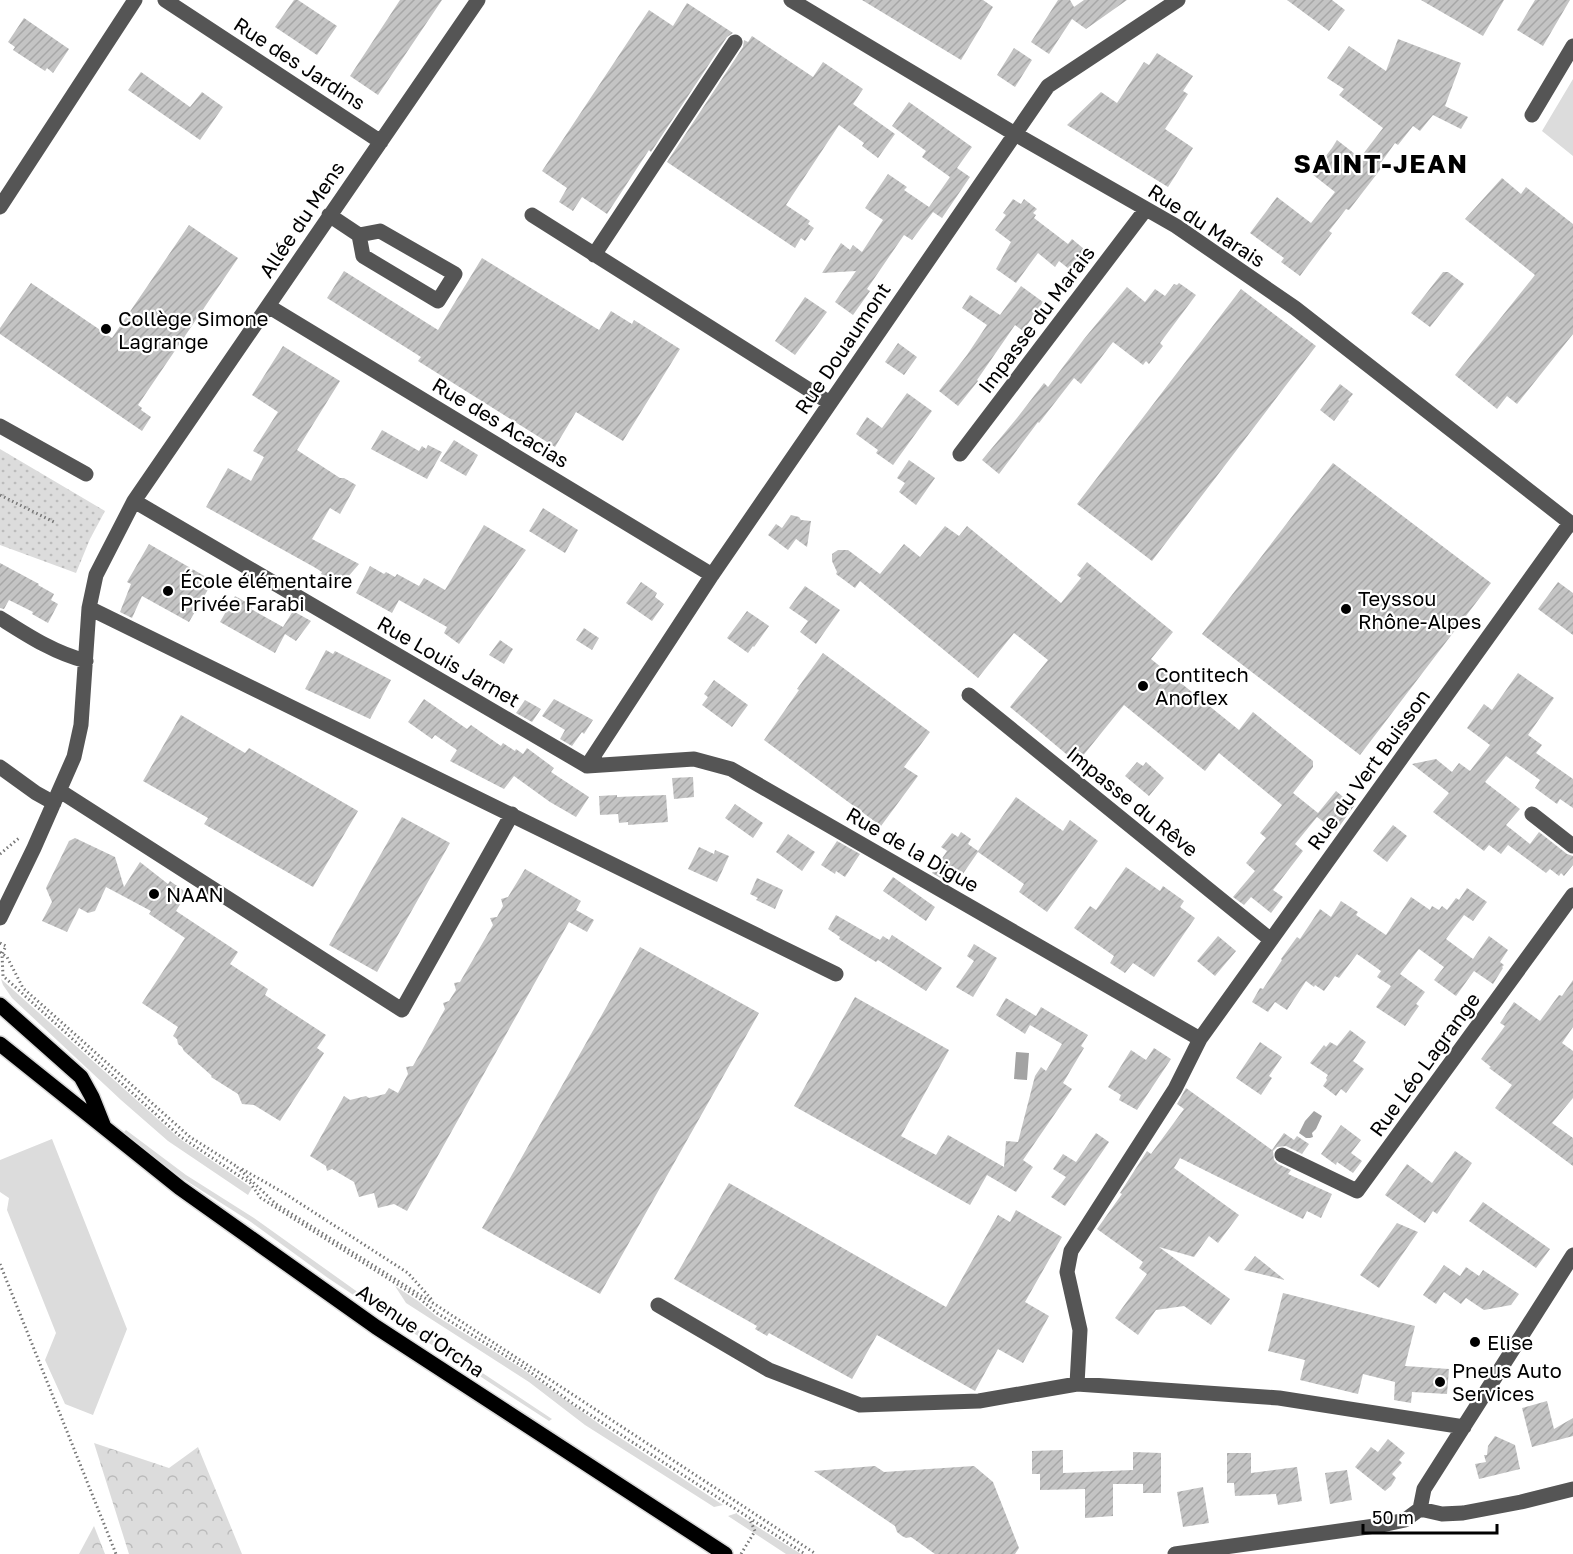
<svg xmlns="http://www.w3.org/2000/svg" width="1573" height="1554" font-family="'Golos Text',sans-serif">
<defs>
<pattern id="forest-crowns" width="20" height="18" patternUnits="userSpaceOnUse" patternTransform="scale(1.5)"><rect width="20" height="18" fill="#dcdcdc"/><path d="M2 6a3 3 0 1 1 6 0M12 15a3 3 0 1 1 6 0" fill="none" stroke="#bbb"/></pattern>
<pattern id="park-dots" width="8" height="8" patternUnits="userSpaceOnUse" patternTransform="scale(1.5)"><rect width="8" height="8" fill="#dcdcdc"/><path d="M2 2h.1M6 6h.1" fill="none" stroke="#bbb" stroke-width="1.8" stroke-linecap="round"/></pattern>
<pattern id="building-hatch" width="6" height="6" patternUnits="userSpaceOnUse" patternTransform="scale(1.5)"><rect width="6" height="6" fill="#c4c4c4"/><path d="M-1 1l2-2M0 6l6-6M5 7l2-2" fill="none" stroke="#a7a7a7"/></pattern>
</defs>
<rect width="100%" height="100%" fill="#fff"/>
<path fill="#dcdcdc" d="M1573 79V156L1542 131Z
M1 979 180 1139 252 1188 248 1195 168 1141 121 1100 12 998 3 985Z
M126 1130 186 1175 254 1218 366 1298 361 1300 328 1278 251 1222 182 1178 123 1133Z
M52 1139 127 1329 93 1415 65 1404 45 1360 56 1333 7 1210 9 1198 0 1192V1160Z
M395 1286 418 1301 436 1316 521 1368 602 1426 723 1505 714 1507 585 1425 529 1382 406 1303Z
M389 1311 552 1419 549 1421 395 1321 390 1316Z
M737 1513V1514L801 1554H786L728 1516Z"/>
<path fill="url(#forest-crowns)" d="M94 1443 169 1468 198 1447 242 1554H129Z
M94 1526 105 1554H79Z"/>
<path fill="url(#park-dots)" d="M0 449 105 511 90 539 76 573 0 545Z"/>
<path fill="#a3a3a3" d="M1016 1052 1029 1053 1027 1080 1014 1079Z
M1314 1111 1322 1116 1316 1129 1312 1133 1313 1137 1310 1138H1306L1299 1133 1305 1121Z"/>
<path fill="url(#building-hatch)" d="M294 0H298L337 26 317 55 275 27Z
M400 0H442L378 95 350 76Z
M862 0H983L993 7 961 60Z
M1058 0H1070L1074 7 1084 0H1127L1086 29 1072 19 1049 54 1031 42Z
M1287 0H1332L1345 10 1329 31Z
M1421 0H1504L1483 36Z
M1535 0H1570L1543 46 1517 30Z
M687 3 733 33 727 37 651 152 649 150 607 214 582 197 573 211 559 202 567 188 542 171 649 10 673 26Z
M24 18 69 49 53 73 47 68 45 71 13 50 15 47 8 42Z
M752 36 813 77 823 62 863 89 853 104 895 134 878 158 862 146 864 143 839 125 786 205 810 221 808 224 814 228 805 241 801 238 795 248 667 162 743 47 744 40 748 42Z
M1398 39 1461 63 1445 106 1468 117 1461 129 1433 115 1420 131 1413 126 1398 145 1395 143 1380 164 1383 166 1349 210 1346 209 1329 231 1332 233 1300 276 1281 262 1284 258 1250 233 1277 197 1311 223 1335 192 1312 174 1332 148 1337 140 1360 158 1383 128 1339 95 1344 89 1327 78 1349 46 1386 71Z
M1014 48 1032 60 1015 87 997 75Z
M1157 53 1193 76 1183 91 1188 94 1165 129 1193 148 1168 187 1067 125 1101 92 1117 103 1144 62 1149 65Z
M141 72 190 107 202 92 223 107 200 140 128 90Z
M909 102 972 147 957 168 970 177 942 218 933 212 912 240 904 235 867 289 870 291 853 315 835 302 856 271 822 273 841 243 850 250 853 245 862 252 883 220 865 208 888 174 907 187 904 190 929 207 950 177 922 157 926 151 892 126Z
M1502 178 1521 194 1526 187 1573 224V334L1517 404 1507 396 1497 409 1455 375 1535 275 1465 219Z
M1013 199 1021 204 1024 199 1037 209 1033 213 1036 215 1034 218 1068 244 1072 239 1084 249 1069 269 1059 261 1055 267 1038 253 1016 283 996 269 1011 242 995 230 1006 215 1003 213Z
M189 225 238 258 138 405 142 408 141 410 151 417 142 431 0 334V328L31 283 112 338Z
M482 258 599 330 611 311 632 324 634 320 680 349 623 441 576 412 555 447 418 361 421 357 327 298 344 271 438 330Z
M1443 272H1448L1464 284 1430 327 1411 313Z
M1179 283 1196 295 1160 343 1163 346 1149 364 1146 361 1143 365 1113 342 1081 384 1074 378 1039 423 1038 422 999 474 982 460 1017 418 1044 383 1048 387 1084 339 1127 287 1145 302 1155 289 1165 296 1174 284 1177 285Z
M1021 286 1043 302 1023 331 1015 325 977 380 978 381 958 406 939 391 967 355 987 325 962 308 970 295 1000 315Z
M1241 289 1316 346 1152 561 1077 504Z
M805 297 827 312 795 355 775 341Z
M898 343 917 357 904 375 885 362Z
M283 346 340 381 297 450 340 478H344L356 485 340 514 330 508 312 539 359 564 341 585 321 574 322 572 314 567 206 507 228 468 251 481 264 457 253 451 278 412 252 395Z
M1340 384 1353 394 1348 400 1349 401 1334 421 1320 410Z
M907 393 932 411 893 465 876 453 878 450 856 434 867 417 882 428Z
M382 430 419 451 422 446 426 449 428 445 442 452 427 479 371 449Z
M454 440 478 455 466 476 440 461Z
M909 460 935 478 916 505 899 492 905 483 897 478Z
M1333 463 1491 583 1360 755 1202 634Z
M543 508 578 530 565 553 529 531Z
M791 515 799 517 801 520 811 521 807 547 796 539 788 550 768 535 776 524 782 528Z
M484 525 526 550 459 644 444 633 447 627 399 600 392 613 356 593 370 566 384 574 386 572 395 577 397 574 419 586 424 578 445 590Z
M945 526 959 536 967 526 1061 603 1081 578 1077 575 1087 562 1173 632 1151 659 1239 730 1253 712 1313 761V767L1293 793 1318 813 1336 791 1354 806 1336 831 1317 817 1295 844 1303 851 1273 890 1283 897 1271 913 1251 897 1244 905 1233 897 1255 871 1246 863 1266 838 1260 833 1282 805 1219 753 1205 771 1124 705 1077 763 1010 707 1048 660 1014 633 978 678 860 581 855 588 836 574 837 572 832 561V554L838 550H848L880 574 904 544 920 557Z
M149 544 213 581 189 622 142 596 132 618 120 612 131 584 127 582Z
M0 563 39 584 38 585 54 594 51 600 58 604 48 623 32 614 33 612 9 600 4 609 0 608Z
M641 582 657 593 655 597 664 604 652 621 626 603Z
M1558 582 1573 593V635L1538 609Z
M805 586 840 610 816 644 800 632 808 621 789 608Z
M235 596 253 606 251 609 283 627 293 611 311 621 296 641 285 634 275 653 220 622Z
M747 611 769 626 754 647 753 646 748 653 727 638Z
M584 628 599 638 592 650 576 640Z
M500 640 513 649 504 664 489 655Z
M326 650 333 654 335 651 391 680 370 719 305 689Z
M823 653 930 732 904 767 918 776 881 826 764 740 799 690 797 689Z
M1518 673 1554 698 1528 735 1542 745 1536 753 1573 779V808L1560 799 1557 804 1535 788 1540 780 1506 756 1485 782 1520 809 1506 825 1530 844 1539 832 1567 854 1573 856V865L1564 876 1561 873 1559 876 1550 869 1546 873 1508 845 1501 854 1489 845 1484 851 1433 812 1449 793 1412 764 1436 759 1452 772 1459 763 1470 771 1490 745 1467 728 1484 704 1492 710Z
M714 680 748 705 732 727 702 705 708 697 704 694Z
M424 699 467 729 471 725 501 746 503 743 515 751 516 749 523 754 527 748 554 768 551 772 589 797 576 817 550 802 514 776 504 789 450 761 457 750 435 735 432 739 408 722Z
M554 699 593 720 584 734 582 732 572 746 560 739 565 730 542 716Z
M525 700 541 709 532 722 516 713Z
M181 715 245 753 249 748 358 811 313 887 204 824 208 818 143 781Z
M1137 762 1143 766 1146 762 1164 778 1149 796 1125 776Z
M693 777 694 797 674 799 672 778Z
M617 795V797L666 795 668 822 628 825V822L619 823 618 814 600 815 599 796Z
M1016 797 1063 831 1070 820 1098 841 1047 912 1019 892 1024 884 978 852 960 878 950 871 944 880 932 873 947 851 941 847 952 833 958 837 961 832 971 839 968 844 978 851Z
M735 804 763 823 753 838 725 818Z
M402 817 450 843 377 972 329 945Z
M1393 825 1407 836 1387 862 1373 851Z
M788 834 815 852 802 871 776 852Z
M75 838 115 857 124 887 140 862 168 884 170 881 187 893 176 911 238 952 230 964 268 989 265 995 326 1035 317 1048 324 1053 280 1121 254 1105 242 1104 238 1094 211 1077 212 1076 184 1051 182 1047 178 1044 177 1039 173 1036 178 1027 142 1003 185 938 149 914 151 911 106 887 95 911 88 913 79 908 67 932 42 921 52 902 46 888 69 841Z
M837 841 860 854 845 877 836 871 835 874 821 865Z
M699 847 714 854 715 850 729 856 717 882 688 869Z
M1126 867 1160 891 1163 886 1184 901 1180 907 1195 918 1154 977 1133 963 1125 973 1110 963 1114 956 1074 928 1090 906 1096 910Z
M525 869 581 901 576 910 594 920 587 932 569 922 407 1211 394 1204 378 1208 374 1193 359 1197 354 1182 332 1169 327 1171 326 1166 310 1156 344 1096 350 1100 366 1096 369 1098 385 1094 389 1088 398 1093 408 1074 406 1067 413 1066 445 1009 443 1003 449 1001 456 990 454 983 460 982 493 925 490 918 497 917 503 906 501 899 508 897Z
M893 877 935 907 926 921 883 891Z
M757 878 783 890 775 909 756 900 758 898 750 894Z
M1467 888 1487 902 1473 921 1464 915 1446 939 1473 959 1489 936 1508 950 1500 962 1504 965 1502 967 1503 968 1493 984 1474 971 1456 996 1434 980 1444 967 1419 949 1400 974 1425 992 1416 1004 1419 1006 1405 1026 1376 1007 1391 986 1377 977 1381 971 1357 954 1339 978 1335 976 1324 991 1315 985 1314 987 1306 981 1287 1010 1275 1002 1268 1012 1252 1002 1260 988 1263 989 1282 960 1281 959 1297 937 1300 939 1320 909 1331 917 1341 901 1358 912 1356 915 1386 935 1411 897 1430 910 1432 906 1439 910 1442 906 1447 910 1456 898 1459 900Z
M836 915 880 940 883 936 889 940 892 935 942 968 926 991 878 960 876 962 839 939 840 937 828 929Z
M1218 936 1236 951 1215 976 1197 961Z
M974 944 997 958 973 997 956 987 974 961 967 956Z
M640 947 759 1013 600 1294 482 1228Z
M1573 980V1027L1562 1043 1573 1051V1098L1552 1123 1573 1138V1166L1495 1108 1512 1085 1489 1068 1491 1067 1481 1059 1505 1026 1500 1023 1514 1002 1540 1021 1559 995 1562 996Z
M855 997 949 1050 901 1136 936 1155 948 1135 1004 1167 1006 1141 1018 1142 1035 1076 1041 1067 1046 1071 1062 1044 1030 1025 1025 1034 996 1015 1006 998 1036 1016 1041 1007 1088 1035 1081 1046 1084 1048 1063 1083 1072 1089 1023 1160 1033 1167 1016 1192 987 1175 970 1205 794 1106Z
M1350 1030 1366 1042 1353 1061 1364 1069 1346 1093 1341 1089 1336 1096 1323 1086 1327 1080 1326 1078 1328 1075 1310 1063 1324 1045 1326 1047 1330 1042 1337 1046Z
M1260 1042 1282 1057 1269 1076 1272 1078 1261 1095 1236 1078Z
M1154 1048 1171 1059 1137 1110 1119 1100 1121 1095 1108 1087 1131 1050 1146 1060Z
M1186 1088 1272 1150 1284 1133 1294 1140 1297 1136 1309 1144 1302 1154 1286 1146 1277 1147 1273 1151 1274 1160 1278 1164 1291 1170 1288 1174 1332 1194 1321 1218 1307 1211 1303 1219 1180 1158 1174 1168 1239 1215 1218 1243 1209 1236 1194 1257 1159 1247 1230 1299 1211 1325 1184 1306 1156 1310 1138 1335 1115 1318 1147 1274 1139 1268 1143 1262 1097 1229 1122 1194 1120 1193 1147 1151 1151 1154 1184 1109 1177 1104Z
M1341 1125 1361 1140 1351 1153 1362 1161 1353 1173 1337 1162 1336 1165 1321 1154Z
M1096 1133 1109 1142 1065 1206 1051 1197 1066 1177 1053 1169 1063 1154 1076 1162Z
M1455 1151 1472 1163 1437 1214 1433 1211 1425 1223 1385 1195 1407 1164 1432 1183Z
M729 1183 946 1307 998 1215 1010 1222 1016 1210 1062 1237 1025 1302 1049 1316 1023 1363 998 1349 975 1391 877 1335 852 1379 769 1333 767 1336 755 1329 757 1326 674 1279Z
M1483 1202 1550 1249 1536 1268 1469 1221Z
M1397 1223 1418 1232 1379 1288 1360 1275Z
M1255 1256 1285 1280 1244 1270Z
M1444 1265 1460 1276 1466 1267 1479 1276 1483 1270 1519 1294 1511 1305 1484 1310 1466 1298 1461 1304 1444 1292 1436 1304 1423 1295Z
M1283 1293 1415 1326 1405 1366 1449 1369 1447 1394 1412 1392 1411 1403 1394 1400 1395 1382 1363 1374 1358 1394 1300 1380 1305 1360 1268 1351Z
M1547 1401 1554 1429 1573 1418V1436L1532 1447 1522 1408Z
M1495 1436 1515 1445 1520 1469 1479 1479 1475 1464 1486 1462 1484 1455H1487L1488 1446Z
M1388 1439 1405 1453 1399 1460 1402 1463 1392 1474 1396 1478 1391 1486 1385 1491 1355 1467 1371 1447 1378 1452Z
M1063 1450V1473L1133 1470V1452L1161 1453V1493H1143V1484H1113V1516L1085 1518V1489L1040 1490V1474H1032V1451Z
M1227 1453H1251V1473L1297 1467 1302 1501 1278 1505 1276 1494 1235 1496 1234 1483H1227Z
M875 1466 884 1472 974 1466 993 1482 1019 1548 1015 1554H935L911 1537 906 1538 902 1536 897 1532 895 1526 814 1471Z
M1347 1470 1352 1500 1330 1504 1325 1473Z
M1203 1487 1209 1523 1183 1527 1177 1492Z"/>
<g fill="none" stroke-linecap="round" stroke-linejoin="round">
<defs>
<path id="major" d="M0 1005 81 1077 92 1097 104 1127
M0 1044 180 1188 376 1327 725 1554"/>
</defs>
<use href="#major" stroke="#dbdbdb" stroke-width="18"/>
<path stroke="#777" stroke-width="3" stroke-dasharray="1.5 3" stroke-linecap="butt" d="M0 495 56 523
M0 854 19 838
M0 943 6 946 2 954 3 976 181 1137 250 1183 261 1198 419 1298 437 1313 522 1366 572 1403 805 1554
M0 952 7 957 23 988 190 1137 236 1166
M237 1167 276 1204 436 1305 816 1554
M242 1169 284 1193 408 1273 433 1301
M0 1264 116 1554
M741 1554 755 1531 750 1520"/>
<path stroke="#555" stroke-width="15" d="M165 0 381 142
M791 0 1015 134 1176 226 1295 308 1573 525
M1532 115 1573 46
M0 207 135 0
M329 215 359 235
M532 215 830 403
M380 231 455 274 438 301 363 256 359 235Z
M594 255 735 42
M268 306 712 575
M0 426 86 474
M960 454 1146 209
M134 501 587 766
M89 608 836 974
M0 618C27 635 54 653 86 661
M969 695 1271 940
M587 766 712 575 1048 86 1178 0
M587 766 694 759 731 769 1200 1039
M0 767 36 793 54 803
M60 791 402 1010 512 814
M1532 814 1573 846
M0 918 34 848 74 757 81 725 89 608 96 575 134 501 478 0
M1282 1155 1357 1191 1573 895
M658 1305 769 1370 860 1405 979 1401 1077 1384 1279 1398 1464 1427
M1077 1384 1080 1330 1067 1272 1071 1251 1175 1089 1200 1039 1570 523
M1420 1509 1424 1489 1573 1255
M1175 1554 1382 1525 1405 1520 1420 1509 1442 1514 1463 1513 1521 1502 1573 1489"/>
<use href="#major" stroke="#000" stroke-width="15"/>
</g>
<g fill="#000" stroke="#fff" stroke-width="2">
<circle cx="106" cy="329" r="6"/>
<circle cx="168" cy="591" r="6"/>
<circle cx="1346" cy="609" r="6"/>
<circle cx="1143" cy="686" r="6"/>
<circle cx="154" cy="894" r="6"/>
<circle cx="1475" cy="1342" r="6"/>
<circle cx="1440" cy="1382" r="6"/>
</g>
<g text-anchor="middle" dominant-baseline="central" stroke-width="4.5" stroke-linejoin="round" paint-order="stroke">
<g font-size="20" fill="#000" stroke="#fff">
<text transform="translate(300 63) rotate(33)">Rue des Jardins</text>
<text transform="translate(301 219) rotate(-56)">Allée du Mens</text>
<text transform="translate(1207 225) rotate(33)">Rue du Marais</text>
<text transform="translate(1036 319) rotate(-53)">Impasse du Marais</text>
<text transform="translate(842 348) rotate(-56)">Rue Douaumont</text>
<text transform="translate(501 422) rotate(31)">Rue des Acacias</text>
<text transform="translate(449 661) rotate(30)">Rue Louis Jarnet</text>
<text transform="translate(1368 769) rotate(-54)">Rue du Vert Buisson</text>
<text transform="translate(1133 801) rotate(39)">Impasse du Rêve</text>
<text transform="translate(913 849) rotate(30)">Rue de la Digue</text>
<text transform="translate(1424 1064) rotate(-54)">Rue Léo Lagrange</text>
<text transform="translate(421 1330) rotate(34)">Avenue d'Orcha</text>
</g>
<g font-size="20" fill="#000" stroke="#fff" text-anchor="start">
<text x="118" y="318">Collège Simone<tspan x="118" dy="23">Lagrange</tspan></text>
<text x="180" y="580">École élémentaire<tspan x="180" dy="23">Privée Farabi</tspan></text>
<text x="1358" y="598">Teyssou<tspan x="1358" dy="23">Rhône-Alpes</tspan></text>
<text x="1155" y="674">Contitech<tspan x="1155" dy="23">Anoflex</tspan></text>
<text x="166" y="894">NAAN</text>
<text x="1487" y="1342">Elise</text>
<text x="1452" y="1370">Pneus Auto<tspan x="1452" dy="23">Services</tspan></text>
</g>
<g font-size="26" font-weight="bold" letter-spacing="1.5" fill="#000" stroke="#fff">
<text x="1381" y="163">SAINT-JEAN</text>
</g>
</g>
<path d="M1363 1524v9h134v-9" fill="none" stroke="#000000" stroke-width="3"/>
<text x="1372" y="1524" font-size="18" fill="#000000" stroke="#ffffff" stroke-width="4.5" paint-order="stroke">50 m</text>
</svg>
